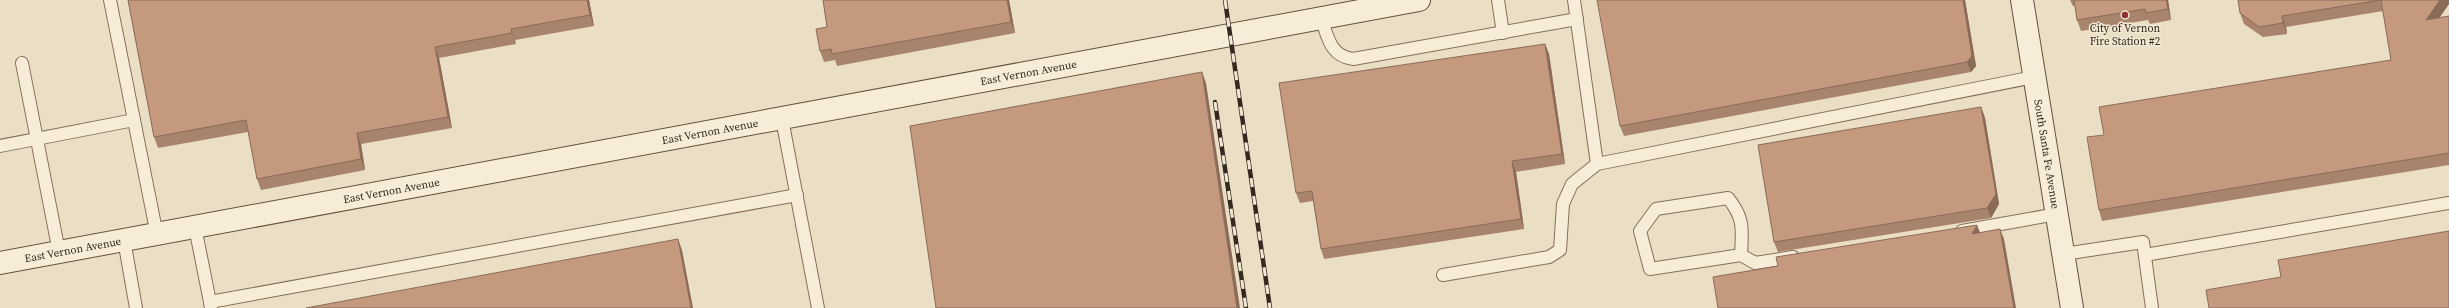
<svg xmlns="http://www.w3.org/2000/svg" width="2449" height="308" font-family="'Source Serif 4',serif">
	<style>
		.lines { fill: none; stroke-linecap: round; stroke-linejoin: round }
		.lane-casing { stroke: #83705c; stroke-width: 14 }
		.secondary-casing { stroke: #65513f; stroke-width: 24 }
		.lane { stroke: #f6ecd7; stroke-width: 12 }
		.secondary { stroke: #f6ecd7; stroke-width: 22 }
		.rail-casing { stroke: #35291f; stroke-width: 4.5 }
		.rail { stroke: #f2e8d3; stroke-width: 3; stroke-dasharray: 9; stroke-linecap: butt }
		.wall { fill: #a9846c }
		.shaded-wall { fill: #8a6b58 }
		.building { fill: #c5997d; stroke: #8a6b58 }
		.poi-dot { fill: #8d3135; stroke: #f2e8d3; stroke-width: 1.5 }
		.labels { text-anchor: middle; stroke-width: 3; stroke-linejoin: round; paint-order: stroke }
		.poi-label { font-size: 11px; fill: #35291f; stroke: #f2e8d3 }
		.street-label { font-size: 11px; fill: #35291f; stroke: #f2e8d3 }
	</style>
	<rect width="100%" height="100%" fill="#eadec4"/>
	<g class="lines">
		<g class="lane-casing">
			<g id="lane">
				<path d="M110 0 157 235"/>
				<path d="M1498 0 1503 33"/>
				<path d="M1574 0 1597 164 2034 77"/>
				<path d="M1321 18C1328 37 1330 56 1353 59L1577 19"/>
				<path d="M22 63 59 252"/>
				<path d="M782 119 818 308"/>
				<path d="M0 146 134 120"/>
				<path d="M195 227 210 302"/>
				<path d="M1962 231 2057 214"/>
				<path d="M124 240 136 308"/>
				<path d="M2064 254 2143 242 2152 308"/>
				<path d="M1741 255C1742 230 1745 219 1728 198L1656 209 1640 231 1650 269 1741 255 1755 263 1793 257"/>
				<path d="M2145 255 2449 203"/>
				<path d="M1443 275 1549 257 1560 250 1563 204 1572 184 1597 164"/>
				<path d="M211 308 210 302 797 195"/>
			</g>
		</g>
		<g class="secondary-casing">
			<g id="secondary">
				<path id="s1" d="M2022 0 2072 308"/>
				<path id="s2" d="M0 263 1419 0"/>
			</g>
		</g>
		<use href="#lane" class="lane"/>
		<use href="#secondary" class="secondary"/>
		<g class="rail-casing">
			<g id="rail">
				<path d="M1225 0 1270 308"/>
				<path d="M1215 102 1246 308"/>
			</g>
		</g>
		<use href="#rail" class="rail"/>
	</g>
	<g class="wall">
		<path d="M128 0H589L594 26 515 40 516 44 439 58 452 128 361 144 365 170 261 190 257 179 248 132 158 148 154 137Z"/>
		<path d="M823 0H1009L1015 33 837 66 835 60 824 62 820 51 827 27Z"/>
		<path d="M1965 0 1976 66 1971 72 1624 136 1620 126Z"/>
		<path d="M2070 0H2168L2171 20 2150 24 2148 20 2081 31 2077 20 2075 6H2073Z"/>
		<path d="M2238 0H2449V4L2439 18 2449 16V165L2102 221 2099 210 2104 135 2391 60 2383 11 2286 27 2287 34 2263 37 2244 24 2240 13Z"/>
		<path d="M1545 44 1549 54 1565 164 1516 172 1524 229 1324 259 1321 249 1313 201 1300 203 1296 193Z"/>
		<path d="M1981 107 1985 118 1999 204 1991 218 1778 252 1774 242Z"/>
	</g>
	<g class="shaded-wall">
		<path d="M587 0H589L594 26 590 15Z"/>
		<path d="M1007 0H1009L1015 33 1011 22Z"/>
		<path d="M1963 0H1965L1976 66 1971 72 1967 62Z"/>
		<path d="M2166 0H2168L2171 20 2168 9Z"/>
		<path d="M2440 0H2449V4L2430 31 2426 20Z"/>
		<path d="M2282 16 2286 27 2287 34 2283 23Z"/>
		<path d="M511 29 515 40 516 44 512 33Z"/>
		<path d="M1545 44 1549 54 1565 164 1562 154Z"/>
		<path d="M435 47 439 58 452 128 448 117Z"/>
		<path d="M1202 72 1206 83 1240 308H1237Z"/>
		<path d="M1981 107 1985 118 1999 204 1991 218 1987 208Z"/>
		<path d="M357 133 361 144 365 170 361 159Z"/>
		<path d="M1512 161 1516 172 1524 229 1521 219Z"/>
		<path d="M1977 225 1981 235 1972 234Z"/>
		<path d="M2000 229 2004 239 2016 308H2014Z"/>
		<path d="M678 239 682 250 693 308H691Z"/>
	</g>
	<g class="building">
		<path d="M128 0H587L590 15 511 29 512 33 435 47 448 117 357 133 361 159 257 179 246 120 154 137Z"/>
		<path d="M823 0H1007L1011 22 832 54 831 49 820 51 816 29 827 27Z"/>
		<path d="M1597 0H1963L1972 56 1967 62 1620 126Z"/>
		<path d="M2074 0H2166L2168 9 2146 13 2145 9 2077 20Z"/>
		<path d="M2238 0H2440L2426 20 2449 16V153L2099 210 2087 137 2104 135 2099 107 2391 60 2381 0 2282 16 2283 23 2259 27 2240 13Z"/>
		<path d="M1545 44 1562 154 1512 161 1521 219 1321 249 1312 191 1296 193 1279 83Z"/>
		<path d="M1202 72 1237 308H936L910 126Z"/>
		<path d="M1981 107 1996 194 1987 208 1774 242 1758 145Z"/>
		<path d="M1977 225 1972 234 2000 229 2014 308H1718L1713 277 1778 266 1776 257Z"/>
		<path d="M2449 231V308H2209L2206 290 2281 277 2278 260Z"/>
		<path d="M678 239 691 308H306Z"/>
	</g>
	<circle class="poi-dot" cx="2125" cy="15" r="4"/>
	<g class="labels">
		<g class="poi-label">
			<text x="2125" y="32">City of Vernon<tspan x="2125" dy="13">Fire Station #2</tspan></text>
		</g>
		<g class="street-label">
			<text dy="4" stroke="none"><textPath href="#s2" startOffset="1046">East Vernon Avenue</textPath></text>
			<text dy="4" stroke="none"><textPath href="#s2" startOffset="722">East Vernon Avenue</textPath></text>
			<text dy="4" stroke="none"><textPath href="#s1" startOffset="156">South Santa Fe Avenue</textPath></text>
			<text dy="4" stroke="none"><textPath href="#s2" startOffset="398">East Vernon Avenue</textPath></text>
			<text dy="4" stroke="none"><textPath href="#s2" startOffset="74">East Vernon Avenue</textPath></text>
		</g>
	</g>
</svg>
